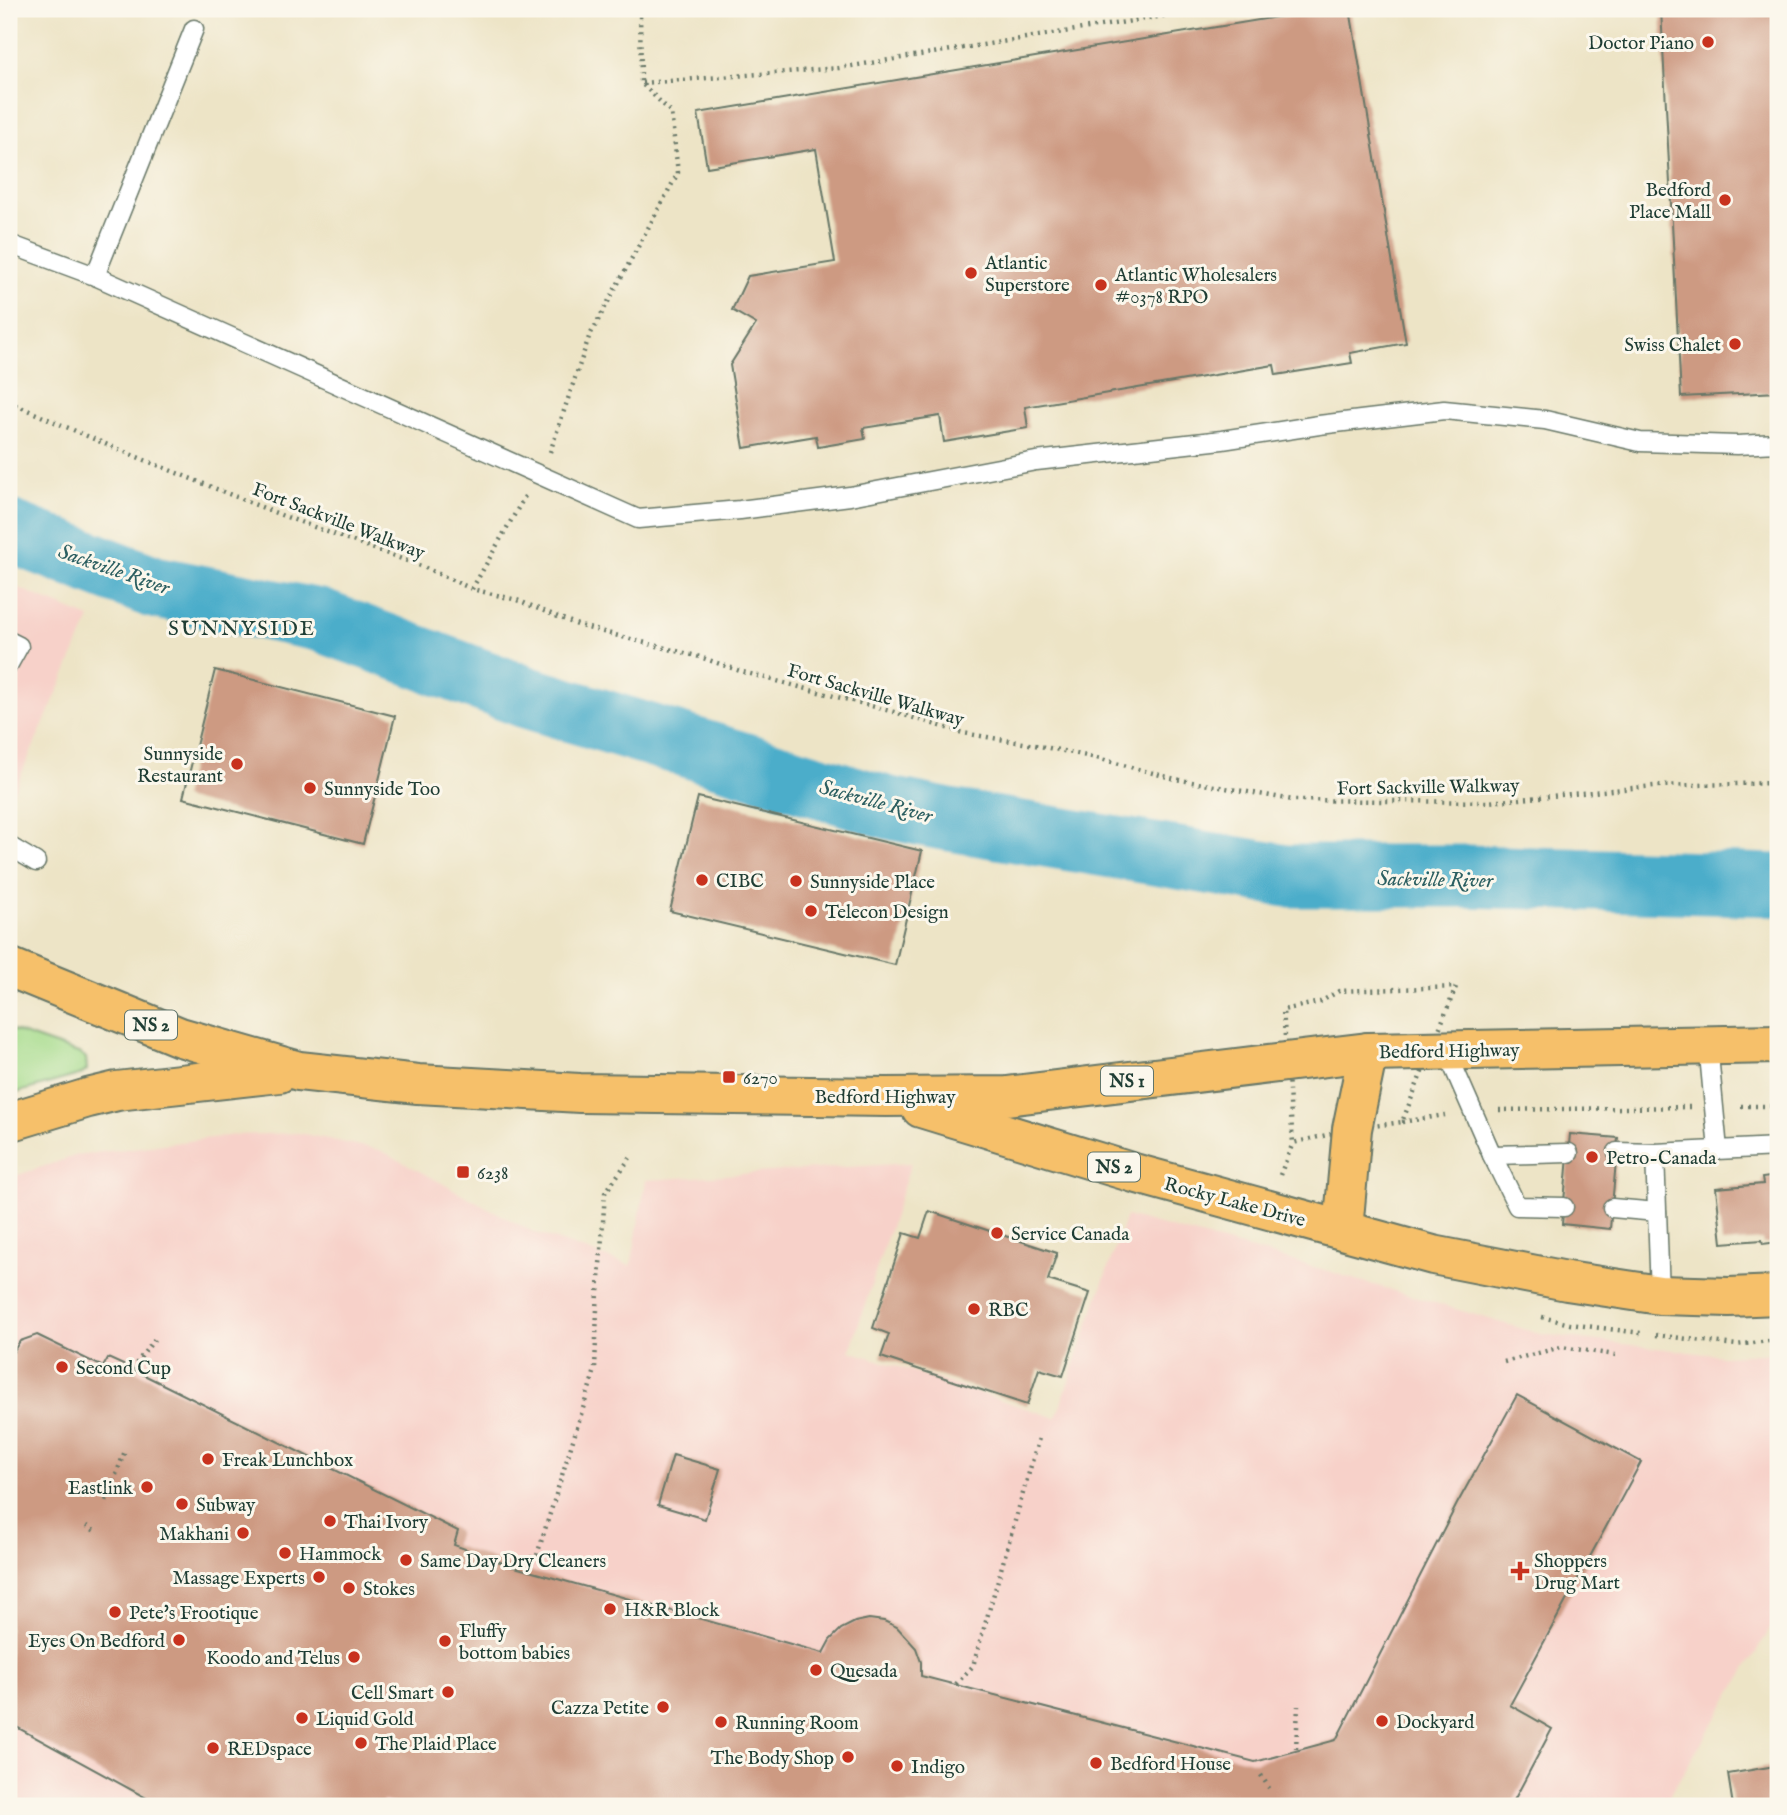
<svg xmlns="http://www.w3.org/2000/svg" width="1787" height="1815" font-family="'IM FELL English',serif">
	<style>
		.built { fill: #f7d1c9 }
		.green { fill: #a5db8b; stroke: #628c60; stroke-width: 2 }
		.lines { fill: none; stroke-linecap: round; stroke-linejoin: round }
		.river { stroke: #4badca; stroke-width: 63 }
		.building { fill: #cd9a82 }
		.lane-casing { stroke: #677767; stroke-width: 21 }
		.primary-casing { stroke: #677767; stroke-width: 42 }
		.path { stroke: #677767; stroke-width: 4.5; stroke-dasharray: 2 5; stroke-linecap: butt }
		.lane { stroke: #fff; stroke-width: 18 }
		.primary { stroke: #f6c06b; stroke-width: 38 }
		.poi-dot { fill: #c8321e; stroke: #fbf7ec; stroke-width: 2.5 }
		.labels { text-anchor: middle; stroke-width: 6; stroke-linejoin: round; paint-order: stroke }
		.shield { fill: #fbf7ec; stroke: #61756b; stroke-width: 2 }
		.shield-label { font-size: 18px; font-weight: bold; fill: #1f3d34 }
		.poi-label { font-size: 19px; fill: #1f3d34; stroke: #fbf7ec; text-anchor: start }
		.street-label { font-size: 19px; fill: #1f3d34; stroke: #fbf7ec }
		.water-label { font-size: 21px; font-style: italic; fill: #2c5f61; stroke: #fbf7ec }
		.neighbourhood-label { font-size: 21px; letter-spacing: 2px; fill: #1f3d34; stroke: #fbf7ec }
	</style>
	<rect width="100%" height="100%" fill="#fbf7ec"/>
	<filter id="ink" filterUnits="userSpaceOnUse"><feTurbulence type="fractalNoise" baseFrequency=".0143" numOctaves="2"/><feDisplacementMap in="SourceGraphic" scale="14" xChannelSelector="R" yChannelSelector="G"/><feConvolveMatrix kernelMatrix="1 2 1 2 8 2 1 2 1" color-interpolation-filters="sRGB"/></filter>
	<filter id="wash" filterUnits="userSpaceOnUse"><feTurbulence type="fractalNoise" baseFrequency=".00686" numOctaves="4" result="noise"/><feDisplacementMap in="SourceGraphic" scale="28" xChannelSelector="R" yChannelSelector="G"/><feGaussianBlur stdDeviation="1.57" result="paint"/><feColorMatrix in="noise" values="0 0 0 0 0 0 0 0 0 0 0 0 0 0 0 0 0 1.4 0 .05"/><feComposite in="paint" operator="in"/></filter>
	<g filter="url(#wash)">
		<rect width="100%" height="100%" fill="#ede4c6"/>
		<g class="built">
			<path d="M9 584 90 618 9 802Z"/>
			<path d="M299 1133 380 1150 533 1232 631 1266 646 1180 911 1163 850 1351 1056 1418 1126 1216 1286 1259 1540 1334 1723 1356 1778 1353V1616L1663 1806H9V1178L78 1155 235 1135Z"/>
		</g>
		<path class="green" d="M9 1029 81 1054 86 1058 87 1070 82 1074 9 1095Z"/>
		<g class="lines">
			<path class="river" d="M9 531 154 587 319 620 526 697 889 808 944 819 1287 876H1465L1778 885"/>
		</g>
		<g id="blocks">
			<g class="building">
				<path d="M1325 9H1350L1406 343 1350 353 1352 363 1276 375 1274 365 1025 407 1028 428 944 442 940 416 863 428 865 439 818 447 816 436 744 448 730 365 756 324 732 310 748 276 835 262 816 149 707 167 698 113Z"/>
				<path d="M1661 9H1778V392L1681 397Z"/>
				<path d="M215 670 395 716 363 844 183 798Z"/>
				<path d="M698 797 922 851 895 965 670 911Z"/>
				<path d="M1570 1134 1618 1138 1610 1229 1562 1224Z"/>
				<path d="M1778 1176V1242L1763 1244 1762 1240 1722 1243 1716 1188 1763 1184 1762 1178Z"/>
				<path d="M929 1211 1057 1253 1048 1280 1090 1293 1063 1376 1039 1369 1027 1405 881 1357 889 1334 873 1328 904 1233 920 1238Z"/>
				<path d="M37 1335 103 1367 108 1358 132 1369 458 1531 454 1545 511 1566 823 1653 830 1640 841 1629 855 1622 869 1619 884 1621 897 1627 916 1648 921 1662V1676L1255 1762 1336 1740 1457 1504 1517 1395 1641 1462 1510 1705 1552 1729 1511 1806H402L383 1801 381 1806H161L9 1723V1358L20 1341Z"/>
				<path d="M673 1455 720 1469 705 1519 658 1505Z"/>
				<path d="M1775 1766 1778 1806H1733L1728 1774Z"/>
			</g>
		</g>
	</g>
	<g filter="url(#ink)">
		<use href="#blocks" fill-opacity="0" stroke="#677767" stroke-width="2"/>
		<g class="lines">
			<g class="lane-casing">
				<g id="lane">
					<path d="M9 244 95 276 638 519 740 510 850 496 1036 461 1222 440 1319 425 1444 410 1545 420 1640 442 1737 445 1778 443"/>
					<path d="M95 276 194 29"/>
					<path d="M9 641 19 646 9 664"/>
					<path d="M9 846 36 862"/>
					<path d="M1708 1044 1718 1150"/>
					<path d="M1446 1050 1492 1155 1569 1153"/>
					<path d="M1617 1152 1655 1153 1778 1147"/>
					<path d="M1655 1153 1660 1295"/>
					<path d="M1492 1155 1517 1206 1564 1207"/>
					<path d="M1612 1208 1657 1212"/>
				</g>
			</g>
			<g class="primary-casing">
				<g id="primary">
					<path d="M9 967 180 1037 299 1071 418 1084 580 1093 886 1097 1007 1096 1368 1052 1778 1044"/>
					<path d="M921 1108 1134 1173 1433 1255 1567 1281 1660 1295 1729 1297 1778 1295"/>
					<path d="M9 1122 88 1098 117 1091 279 1073"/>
					<path d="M1343 1230 1352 1129 1368 1052"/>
				</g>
			</g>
			<g class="path">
				<path d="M642 83 839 68 1207 9"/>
				<path d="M9 402 110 446 281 515 421 566 472 589 517 600 580 626 700 657 743 672 894 712 963 733 1035 745 1101 759 1175 779 1293 800 1489 802 1654 786 1778 783"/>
				<path d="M550 452 589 337 678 173 671 112 641 83 640 9"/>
				<path d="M472 589 525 496"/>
				<path d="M1456 987 1402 1122 1352 1129 1293 1143 1283 1010 1320 1002 1339 991Z"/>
				<path d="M1741 1106H1778"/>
				<path d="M1499 1110 1690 1107"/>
				<path d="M1402 1122 1445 1115"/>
				<path d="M1280 1175 1293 1143"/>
				<path d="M1542 1317 1570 1324 1641 1333"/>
				<path d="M1656 1335 1736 1345 1778 1340"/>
				<path d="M1504 1362 1561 1347 1616 1355"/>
				<path d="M132 1369 156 1337"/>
				<path d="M106 1501 125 1451"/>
				<path d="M86 1526 97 1532"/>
				<path d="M511 1566 537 1555 595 1370 597 1308 605 1193 630 1158"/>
				<path d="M956 1684 973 1666 1039 1438"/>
				<path d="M1296 1749 1298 1706"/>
				<path d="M1261 1775 1269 1788"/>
			</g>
			<use href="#lane" class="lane"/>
			<use href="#primary" class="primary"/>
		</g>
	</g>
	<g class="poi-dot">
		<circle cx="1708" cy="42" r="7"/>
		<circle cx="1725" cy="200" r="7"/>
		<circle cx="971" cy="273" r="7"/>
		<circle cx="1101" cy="285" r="7"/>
		<circle cx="1735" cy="344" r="7"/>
		<circle cx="237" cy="764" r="7"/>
		<circle cx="310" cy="788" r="7"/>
		<circle cx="702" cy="880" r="7"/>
		<circle cx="796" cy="881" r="7"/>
		<circle cx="811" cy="911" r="7"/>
		<rect x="722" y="1070" width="14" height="14" rx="3.5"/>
		<circle cx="1592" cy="1157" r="7"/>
		<rect x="456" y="1165" width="14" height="14" rx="3.5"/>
		<circle cx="997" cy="1233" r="7"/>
		<circle cx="974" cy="1309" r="7"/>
		<circle cx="62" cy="1367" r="7"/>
		<circle cx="208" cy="1459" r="7"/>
		<circle cx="147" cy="1487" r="7"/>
		<circle cx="182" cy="1504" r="7"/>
		<circle cx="330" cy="1521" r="7"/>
		<circle cx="243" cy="1533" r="7"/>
		<circle cx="285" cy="1553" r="7"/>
		<circle cx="406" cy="1560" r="7"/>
		<path d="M1516.5 1560.5h7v7h7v7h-7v7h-7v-7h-7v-7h7z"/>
		<circle cx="319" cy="1577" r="7"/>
		<circle cx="349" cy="1588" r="7"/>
		<circle cx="610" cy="1609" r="7"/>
		<circle cx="115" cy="1612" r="7"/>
		<circle cx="179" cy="1640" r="7"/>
		<circle cx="445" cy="1641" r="7"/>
		<circle cx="354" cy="1657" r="7"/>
		<circle cx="816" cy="1670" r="7"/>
		<circle cx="448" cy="1692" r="7"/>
		<circle cx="663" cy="1707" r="7"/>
		<circle cx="302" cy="1718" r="7"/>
		<circle cx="1382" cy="1721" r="7"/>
		<circle cx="721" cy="1722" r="7"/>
		<circle cx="361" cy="1743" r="7"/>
		<circle cx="213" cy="1748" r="7"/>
		<circle cx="848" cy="1757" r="7"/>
		<circle cx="1096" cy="1763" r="7"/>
		<circle cx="897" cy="1766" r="7"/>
	</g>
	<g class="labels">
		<g class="shield">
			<rect x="125" y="1010.5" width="52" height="29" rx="5"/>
			<rect x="1101" y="1066.5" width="52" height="29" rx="5"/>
			<rect x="1088" y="1152.5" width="52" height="29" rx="5"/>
		</g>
		<g class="shield-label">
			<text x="151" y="1031">NS 2</text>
			<text x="1127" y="1087">NS 1</text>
			<text x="1114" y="1173">NS 2</text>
		</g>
		<g class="poi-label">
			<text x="1694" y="49" text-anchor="end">Doctor Piano</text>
			<text x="1711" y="196" text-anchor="end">Bedford<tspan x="1711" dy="22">Place Mall</tspan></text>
			<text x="985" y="269">Atlantic<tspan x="985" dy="22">Superstore</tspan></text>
			<text x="1115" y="281">Atlantic Wholesalers<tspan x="1115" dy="22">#0378 RPO</tspan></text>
			<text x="1721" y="351" text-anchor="end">Swiss Chalet</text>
			<text x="223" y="760" text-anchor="end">Sunnyside<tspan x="223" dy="22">Restaurant</tspan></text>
			<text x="324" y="795">Sunnyside Too</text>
			<text x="716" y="887">CIBC</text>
			<text x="810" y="888">Sunnyside Place</text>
			<text x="825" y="918">Telecon Design</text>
			<text x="743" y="1084">6270</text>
			<text x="1606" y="1164">Petro-Canada</text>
			<text x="477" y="1179">6238</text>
			<text x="1011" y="1240">Service Canada</text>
			<text x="988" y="1316">RBC</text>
			<text x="76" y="1374">Second Cup</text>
			<text x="222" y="1466">Freak Lunchbox</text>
			<text x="133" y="1494" text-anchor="end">Eastlink</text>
			<text x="196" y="1511">Subway</text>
			<text x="344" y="1528">Thai Ivory</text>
			<text x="229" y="1540" text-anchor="end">Makhani</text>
			<text x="299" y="1560">Hammock</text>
			<text x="420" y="1567">Same Day Dry Cleaners</text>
			<text x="1534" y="1567">Shoppers<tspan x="1534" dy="22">Drug Mart</tspan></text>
			<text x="305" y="1584" text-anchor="end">Massage Experts</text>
			<text x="363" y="1595">Stokes</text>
			<text x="624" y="1616">H&amp;R Block</text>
			<text x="129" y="1619">Pete's Frootique</text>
			<text x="459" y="1637">Fluffy<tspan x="459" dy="22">bottom babies</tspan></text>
			<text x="165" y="1647" text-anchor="end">Eyes On Bedford</text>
			<text x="340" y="1664" text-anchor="end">Koodo and Telus</text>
			<text x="830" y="1677">Quesada</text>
			<text x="434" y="1699" text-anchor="end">Cell Smart</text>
			<text x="649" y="1714" text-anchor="end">Cazza Petite</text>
			<text x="316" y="1725">Liquid Gold</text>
			<text x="1396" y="1728">Dockyard</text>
			<text x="735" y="1729">Running Room</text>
			<text x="375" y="1750">The Plaid Place</text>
			<text x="227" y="1755">REDspace</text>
			<text x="834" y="1764" text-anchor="end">The Body Shop</text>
			<text x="1110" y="1770">Bedford House</text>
			<text x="911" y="1773">Indigo</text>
		</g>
		<g class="street-label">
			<text transform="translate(339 520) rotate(21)" y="7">Fort Sackville Walkway</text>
			<text transform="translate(876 694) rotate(16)" y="7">Fort Sackville Walkway</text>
			<text transform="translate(1428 786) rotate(-1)" y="7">Fort Sackville Walkway</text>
			<text transform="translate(1449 1050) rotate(-1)" y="7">Bedford Highway</text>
			<text x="885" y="1103">Bedford Highway</text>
			<text transform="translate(1235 1201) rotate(15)" y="7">Rocky Lake Drive</text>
		</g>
		<g class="water-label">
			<text transform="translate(114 569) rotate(19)" y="7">Sackville River</text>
			<text transform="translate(876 801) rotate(15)" y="7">Sackville River</text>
			<text transform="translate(1435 879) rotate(1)" y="7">Sackville River</text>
		</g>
		<g class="neighbourhood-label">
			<text x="242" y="635">SUNNYSIDE</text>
		</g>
	</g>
	<rect width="1787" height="1815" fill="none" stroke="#fbf7ec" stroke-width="35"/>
</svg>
